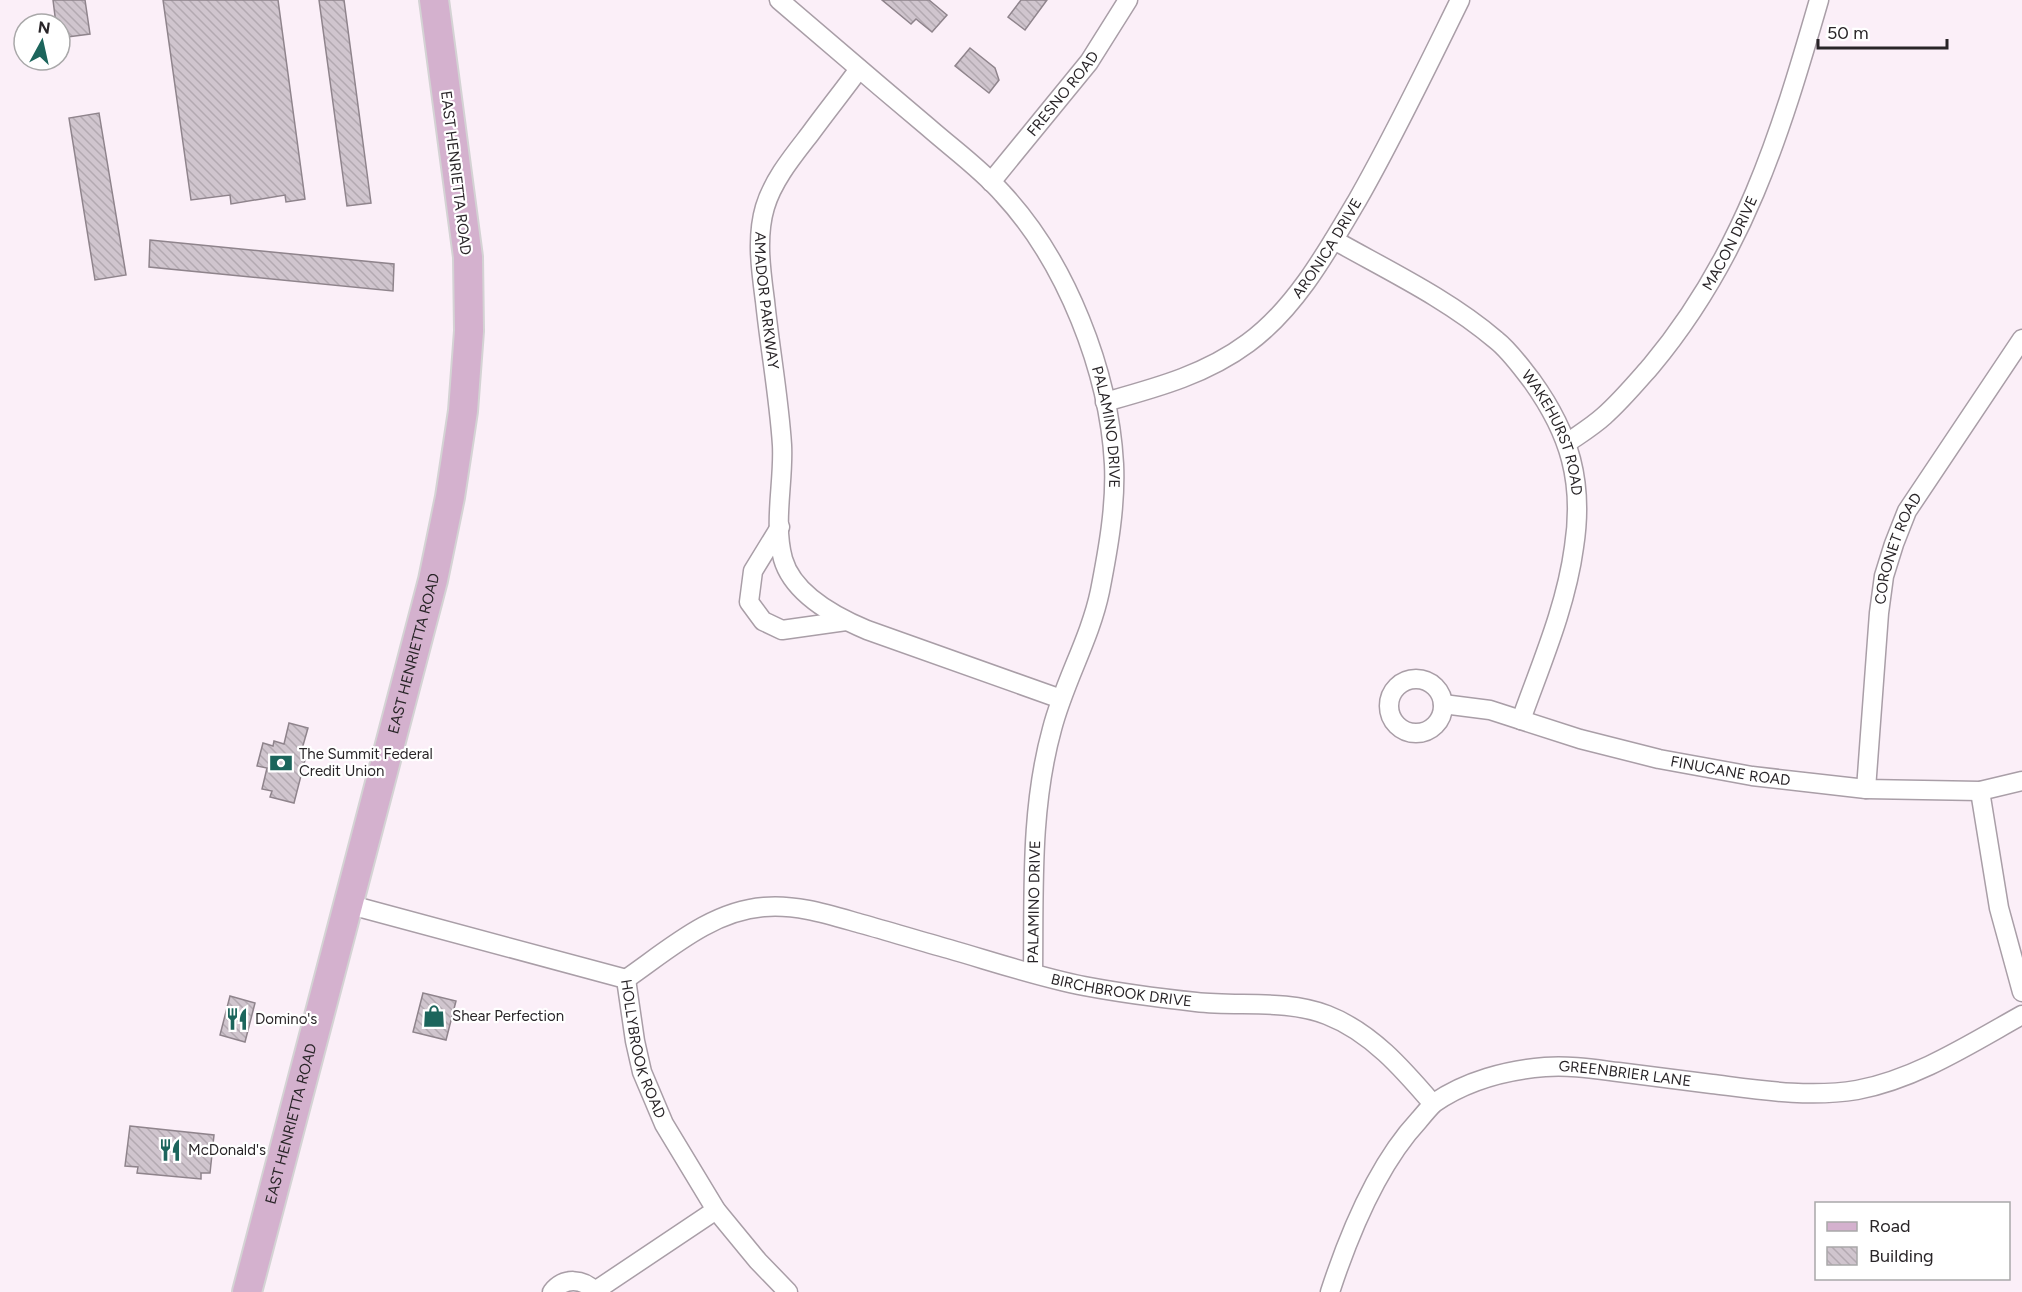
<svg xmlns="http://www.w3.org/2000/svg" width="2022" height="1292" font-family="Figtree,sans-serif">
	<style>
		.building { fill: url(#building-back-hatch); stroke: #8f848c; stroke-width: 1.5 }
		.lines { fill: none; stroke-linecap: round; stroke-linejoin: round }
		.minor-casing { stroke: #a99ea7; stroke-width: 21 }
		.primary-casing { stroke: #d4d3d4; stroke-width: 32 }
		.minor { stroke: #fff; stroke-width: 18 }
		.primary { stroke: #d4b1ce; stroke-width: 28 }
		.labels { text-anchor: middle; stroke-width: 4.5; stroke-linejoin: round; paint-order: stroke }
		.street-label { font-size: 15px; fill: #292528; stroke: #fff }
		.poi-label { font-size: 15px; fill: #292528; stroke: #fff; text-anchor: start }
	</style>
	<defs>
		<pattern id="building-back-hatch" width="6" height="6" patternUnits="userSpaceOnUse" patternTransform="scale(1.5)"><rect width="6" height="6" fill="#d0c5ce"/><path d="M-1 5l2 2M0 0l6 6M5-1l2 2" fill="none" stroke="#b3a9b1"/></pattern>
	</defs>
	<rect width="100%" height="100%" fill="#fbeff8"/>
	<g class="building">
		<path d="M53 0H85L90 34 60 38V24H56Z"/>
		<path d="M163 0H278L305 199 286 202 285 195 231 204 230 195 191 200Z"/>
		<path d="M319 0H344L371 203 347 206Z"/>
		<path d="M882 0H929L947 15 932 32 916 19 911 24Z"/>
		<path d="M1021 0H1047L1025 30 1008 17Z"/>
		<path d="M970 48 995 68 999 80 989 93 955 66Z"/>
		<path d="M99 113 126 275 95 280 69 118Z"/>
		<path d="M150 240 394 264 393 291 149 267Z"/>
		<path d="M289 723 308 728 302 749H304L301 759 305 760 294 803 270 797 272 791 262 789 267 768 257 766 263 743 273 746 274 741 284 744Z"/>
		<path d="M423 993 456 1001 446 1040 413 1032Z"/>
		<path d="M230 996 255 1003 245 1042 220 1035Z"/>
		<path d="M130 1126 214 1135 210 1173H201V1179L137 1173 138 1167 125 1166Z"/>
	</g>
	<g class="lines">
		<g class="minor-casing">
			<g id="minor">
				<path id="s1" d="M779 0C828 42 878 85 928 127 953 149 981 169 1003 194 1066 262 1109 371 1114 464 1116 506 1108 550 1100 591 1090 639 1064 682 1052 729 1030 809 1034 891 1033 973"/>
				<path id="s2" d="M859 69C843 91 826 112 810 134 793 156 773 180 765 207 756 237 761 271 765 301 770 349 779 398 782 445 784 482 773 522 783 559 793 594 836 617 867 630L1061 699"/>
				<path id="s3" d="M991 182 1089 62 1128 0"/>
				<path id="s4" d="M1334 240C1389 271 1448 299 1496 340 1510 351 1521 367 1532 381 1570 434 1584 482 1574 547 1566 607 1541 664 1521 720"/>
				<path id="s5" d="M1105 402C1155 388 1205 375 1248 343 1296 308 1328 250 1358 199 1395 134 1427 67 1460 0"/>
				<path id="s6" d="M1567 443C1580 434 1593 426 1604 416 1621 401 1636 383 1651 366 1743 256 1780 135 1819 0"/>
				<path d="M780 527 753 571 749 602 763 621 782 630 846 621"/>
				<circle cx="1416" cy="706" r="27"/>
				<path id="s7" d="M1443 704 1490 710 1580 739 1659 759 1752 776 1866 789 1980 791 2022 781"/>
				<path id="s8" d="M1866 789 1879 613 1884 576 1894 544 1907 511 2022 339"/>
				<path d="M1980 791 1999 908 2022 992"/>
				<path d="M347 904 626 979"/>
				<path id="s9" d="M626 979C668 950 711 911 764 907 797 904 830 915 862 924 891 932 920 941 949 949 994 962 1038 977 1084 986 1121 993 1159 998 1196 1002 1239 1007 1286 999 1327 1015 1371 1032 1403 1069 1433 1104"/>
				<path id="s10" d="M626 979 635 1041 642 1072 664 1124 716 1210 758 1261 788 1292"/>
				<path d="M595 1291 716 1210"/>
				<path d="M552 1292C564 1277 583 1278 596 1292"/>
				<path id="s11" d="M1330 1292C1349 1234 1377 1165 1419 1120 1424 1114 1429 1108 1434 1103 1466 1081 1507 1070 1545 1067 1569 1065 1594 1069 1618 1072 1649 1076 1681 1080 1712 1084 1760 1090 1809 1098 1857 1090 1916 1079 1970 1044 2022 1015"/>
			</g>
		</g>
		<g class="primary-casing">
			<g id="primary">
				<path id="s12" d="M247 1292 433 580 450 497 463 411 469 331 468 257 434 0"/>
			</g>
		</g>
		<use href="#minor" class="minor"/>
		<use href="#primary" class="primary"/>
	</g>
	<defs>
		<g id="bank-bare" transform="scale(1.8)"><path d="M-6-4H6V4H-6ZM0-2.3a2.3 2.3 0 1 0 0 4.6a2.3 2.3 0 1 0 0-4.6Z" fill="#1c655c" stroke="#fff" stroke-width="2.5" paint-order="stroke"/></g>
		<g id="shop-bare" transform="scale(1.8)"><path d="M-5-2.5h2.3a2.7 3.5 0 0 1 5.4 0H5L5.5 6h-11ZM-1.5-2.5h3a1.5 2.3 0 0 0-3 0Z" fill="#1c655c" stroke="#fff" stroke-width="2.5" paint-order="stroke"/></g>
		<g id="restaurant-bare" transform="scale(1.8)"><path d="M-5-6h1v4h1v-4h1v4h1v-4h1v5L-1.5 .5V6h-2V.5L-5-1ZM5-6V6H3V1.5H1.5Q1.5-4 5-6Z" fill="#1c655c" stroke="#fff" stroke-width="2.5" paint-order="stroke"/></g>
	</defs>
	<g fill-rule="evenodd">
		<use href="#bank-bare" x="281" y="763"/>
		<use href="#shop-bare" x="434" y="1016"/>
		<use href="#restaurant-bare" x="237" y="1019"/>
		<use href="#restaurant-bare" x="170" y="1150"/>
	</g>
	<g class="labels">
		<g class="street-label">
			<text dy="5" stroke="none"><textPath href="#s3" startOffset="114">FRESNO ROAD</textPath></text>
			<text transform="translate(456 173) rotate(83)" y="5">EAST HENRIETTA ROAD</text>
			<text dy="5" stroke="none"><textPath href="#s6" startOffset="261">MACON DRIVE</textPath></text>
			<text dy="5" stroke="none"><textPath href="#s5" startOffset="280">ARONICA DRIVE</textPath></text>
			<text dy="5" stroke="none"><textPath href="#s2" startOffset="262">AMADOR PARKWAY</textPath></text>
			<text dy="5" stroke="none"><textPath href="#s1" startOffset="556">PALAMINO DRIVE</textPath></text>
			<text dy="5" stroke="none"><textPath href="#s4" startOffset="302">WAKEHURST ROAD</textPath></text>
			<text dy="5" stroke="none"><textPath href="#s8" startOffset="244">CORONET ROAD</textPath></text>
			<text dy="5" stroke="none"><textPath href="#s12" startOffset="660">EAST HENRIETTA ROAD</textPath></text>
			<text dy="5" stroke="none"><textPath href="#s7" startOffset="296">FINUCANE ROAD</textPath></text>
			<text transform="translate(1034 902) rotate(-89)" y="5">PALAMINO DRIVE</text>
			<text dy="5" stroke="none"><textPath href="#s9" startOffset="526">BIRCHBROOK DRIVE</textPath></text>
			<text dy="5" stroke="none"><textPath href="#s10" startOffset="72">HOLLYBROOK ROAD</textPath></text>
			<text dy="5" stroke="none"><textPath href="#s11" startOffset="416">GREENBRIER LANE</textPath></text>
			<text dy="5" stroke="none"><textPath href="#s12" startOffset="174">EAST HENRIETTA ROAD</textPath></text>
		</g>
		<g class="poi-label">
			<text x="299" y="759">The Summit Federal<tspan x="299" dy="17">Credit Union</tspan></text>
			<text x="452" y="1021">Shear Perfection</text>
			<text x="255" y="1024">Domino's</text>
			<text x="188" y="1155">McDonald's</text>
		</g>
	</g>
	<rect x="1815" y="1202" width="195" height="78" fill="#ffffff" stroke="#a9a8a9" stroke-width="1.5"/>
	<rect x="1827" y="1222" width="30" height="9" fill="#d4b1ce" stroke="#a9a8a9" stroke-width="1.5"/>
	<text x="1869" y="1232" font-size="18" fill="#292528">Road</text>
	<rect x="1827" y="1247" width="30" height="18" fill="url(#building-back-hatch)" stroke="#a9a8a9" stroke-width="1.5"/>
	<text x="1869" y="1262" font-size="18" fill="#292528">Building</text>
	<g transform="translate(42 42) rotate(8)"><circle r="28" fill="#ffffff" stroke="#a9a8a9" stroke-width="1.5"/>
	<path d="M0-4.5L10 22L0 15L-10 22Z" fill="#1c655c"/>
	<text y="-9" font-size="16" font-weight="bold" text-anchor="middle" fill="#292528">N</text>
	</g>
	<path d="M1818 39v9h129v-9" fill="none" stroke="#292528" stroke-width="3"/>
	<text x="1827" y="39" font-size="18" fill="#292528" stroke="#ffffff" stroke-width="4.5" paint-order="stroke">50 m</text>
</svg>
